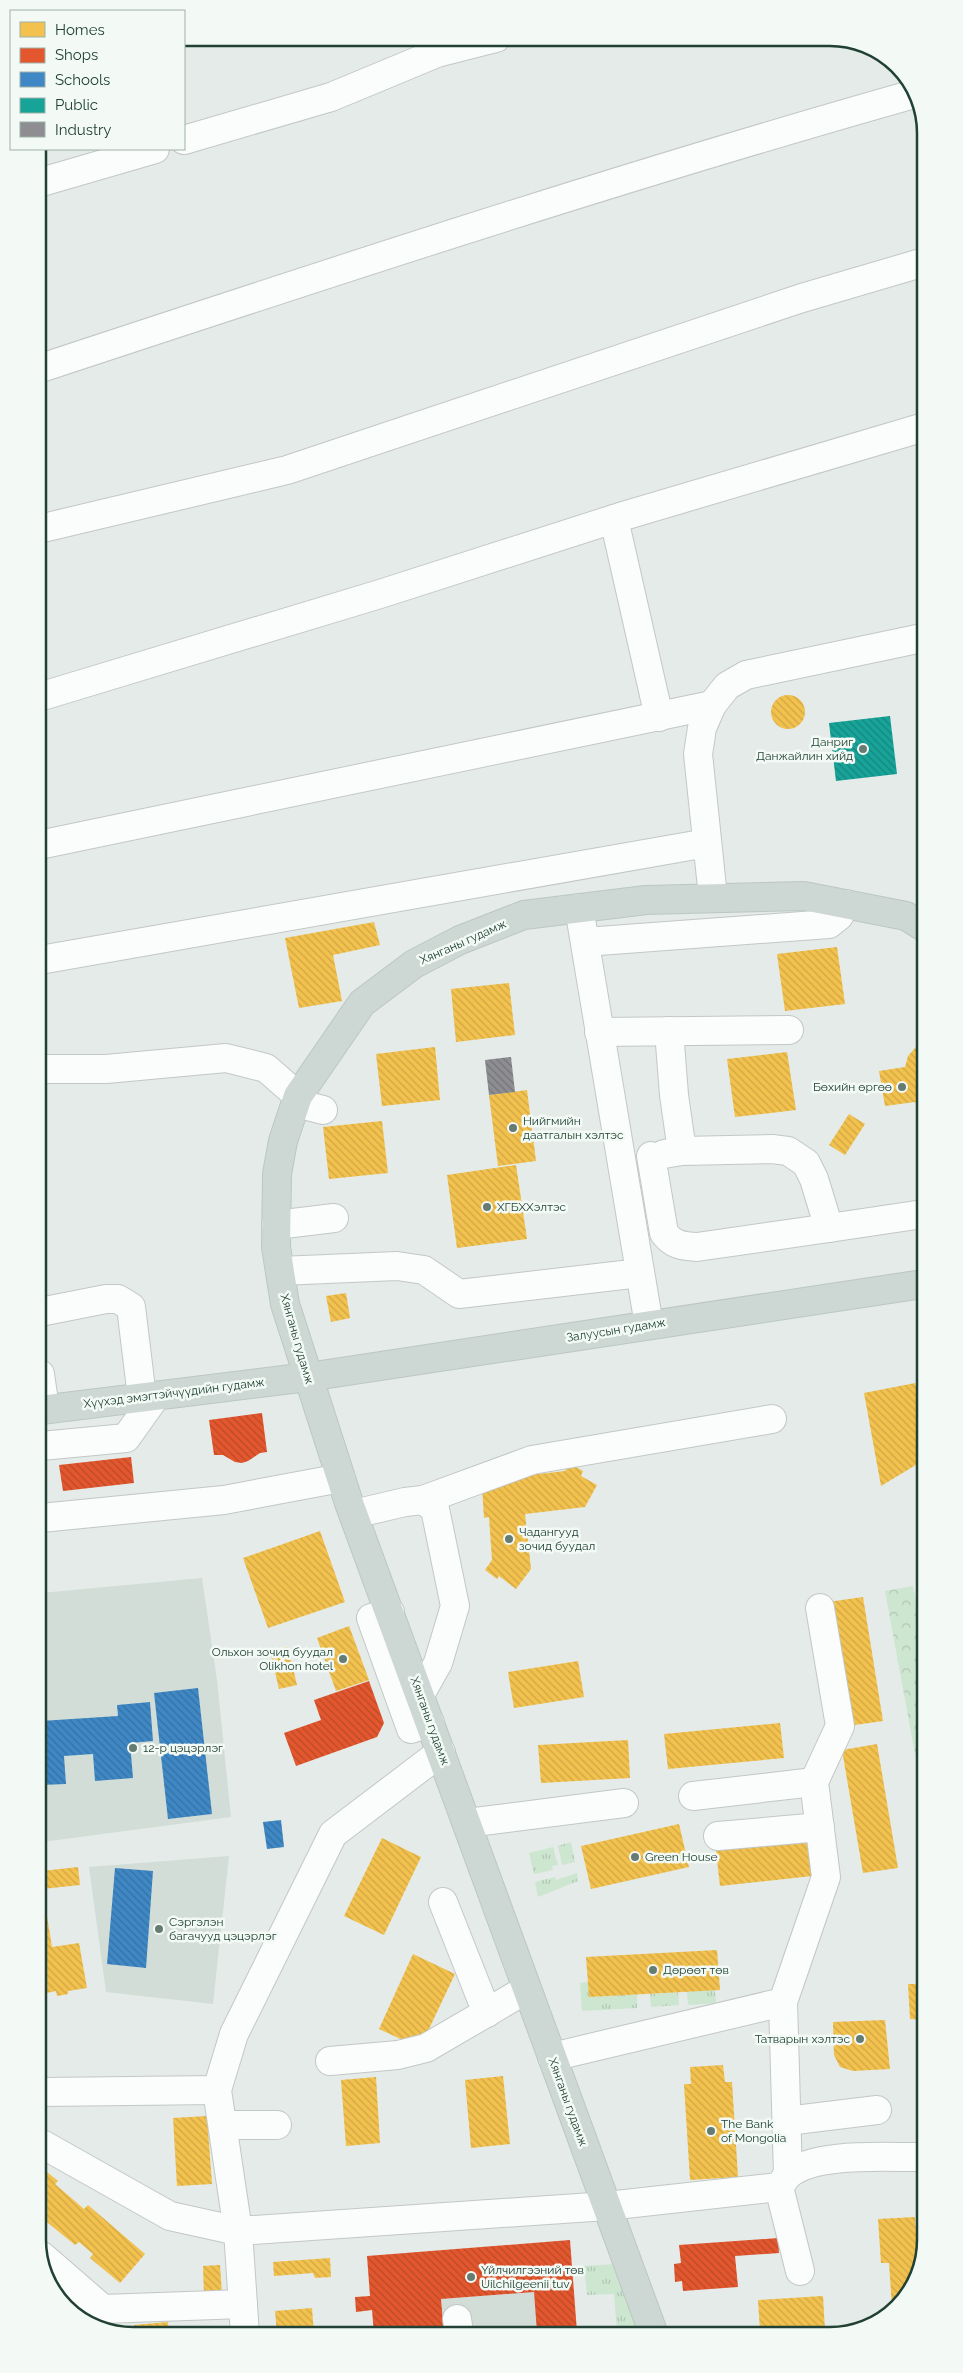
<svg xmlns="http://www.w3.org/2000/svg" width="963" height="2373" font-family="Raleway,sans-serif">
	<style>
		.built { fill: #d2ddd7 }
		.grass { fill: url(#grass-tufts) }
		.forest { fill: url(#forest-crowns) }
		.homes { fill: url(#homes-back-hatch) }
		.shops { fill: url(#shops-back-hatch) }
		.schools { fill: url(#schools-back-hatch) }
		.public { fill: url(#public-back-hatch) }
		.industry { fill: url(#industry-back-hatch) }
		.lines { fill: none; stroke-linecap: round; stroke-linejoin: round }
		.minor-casing { stroke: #c2c8c5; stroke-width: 30 }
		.major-casing { stroke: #bcc7c3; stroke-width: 30 }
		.minor { stroke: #fbfcfc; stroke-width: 28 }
		.major { stroke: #cdd7d3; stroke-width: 28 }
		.poi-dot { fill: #657c72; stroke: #f3faf6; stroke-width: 2 }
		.labels { text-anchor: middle; stroke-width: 5; stroke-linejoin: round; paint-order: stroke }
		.poi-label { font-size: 12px; fill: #204133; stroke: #f3faf6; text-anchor: start }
		.street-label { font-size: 12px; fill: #204133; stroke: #f3faf6 }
		.rim { fill: none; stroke: #204133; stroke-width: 2.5 }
	</style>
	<defs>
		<pattern id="grass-tufts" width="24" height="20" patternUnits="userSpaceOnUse" patternTransform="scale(1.25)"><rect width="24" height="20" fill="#cde6d0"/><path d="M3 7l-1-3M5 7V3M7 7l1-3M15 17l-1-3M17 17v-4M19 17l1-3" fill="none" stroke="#b0c6b3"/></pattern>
		<pattern id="forest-crowns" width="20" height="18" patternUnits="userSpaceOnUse" patternTransform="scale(1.25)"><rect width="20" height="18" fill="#cde6d0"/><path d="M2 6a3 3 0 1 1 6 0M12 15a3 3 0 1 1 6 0" fill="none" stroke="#b0c6b3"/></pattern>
		<pattern id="homes-back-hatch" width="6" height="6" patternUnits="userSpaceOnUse" patternTransform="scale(1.25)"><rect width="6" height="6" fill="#f2c14e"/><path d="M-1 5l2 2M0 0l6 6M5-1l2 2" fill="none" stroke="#cfa745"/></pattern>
		<pattern id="shops-back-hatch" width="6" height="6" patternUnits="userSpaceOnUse" patternTransform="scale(1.25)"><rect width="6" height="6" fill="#e4572e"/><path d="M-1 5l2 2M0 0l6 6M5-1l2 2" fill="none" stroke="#b84a28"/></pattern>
		<pattern id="schools-back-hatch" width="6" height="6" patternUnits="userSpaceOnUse" patternTransform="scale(1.25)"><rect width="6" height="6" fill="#3f88c5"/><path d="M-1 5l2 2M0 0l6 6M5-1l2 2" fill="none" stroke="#3471a1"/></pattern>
		<pattern id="public-back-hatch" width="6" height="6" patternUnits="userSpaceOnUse" patternTransform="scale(1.25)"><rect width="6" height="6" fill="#17a398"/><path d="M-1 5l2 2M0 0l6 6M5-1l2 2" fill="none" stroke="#14867d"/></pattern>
		<pattern id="industry-back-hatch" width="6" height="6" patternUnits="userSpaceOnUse" patternTransform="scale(1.25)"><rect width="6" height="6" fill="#8d8d92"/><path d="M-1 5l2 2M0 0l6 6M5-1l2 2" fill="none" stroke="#737578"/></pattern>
	</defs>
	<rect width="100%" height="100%" fill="#e5ebe8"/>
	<g class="built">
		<path d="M202 1578 217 1680 231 1817 42 1842 41 1593Z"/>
		<path d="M229 1856 213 2004 106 1992 89 1867Z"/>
		<path d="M534 2292 537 2333H444L441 2299Z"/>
	</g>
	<g class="grass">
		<path d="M571 1842 575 1862 562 1865 558 1846Z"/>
		<path d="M553 1847 558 1865 552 1866 553 1870 534 1874 529 1853Z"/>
		<path d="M577 1873 578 1881 538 1897 535 1882 555 1877 556 1880Z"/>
		<path d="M588 1982 589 1997 637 1994V2008L582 2011 580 1983Z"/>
		<path d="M715 1990 716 2003 688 2005 687 1991Z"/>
		<path d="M678 1992 679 2005 651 2007 650 1994Z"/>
		<path d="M616 2264 641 2332H617L614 2294 587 2295 584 2266Z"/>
	</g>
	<path class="forest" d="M913 1586 924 1643V1803L885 1591Z"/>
	<g class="homes">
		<circle cx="788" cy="712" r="17"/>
		<path d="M374 922 380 945 333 955 342 1001 299 1008 285 938Z"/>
		<path d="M837 947 845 1004 785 1011 777 954Z"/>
		<path d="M509 983 515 1035 456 1042 451 989Z"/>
		<path d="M923 1039V1111L915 1102 885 1106 879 1071 905 1067 908 1056Z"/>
		<path d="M435 1047 440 1100 382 1106 376 1054Z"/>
		<path d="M787 1052 796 1110 735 1117 727 1059Z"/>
		<path d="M527 1090 536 1161 498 1166 489 1095Z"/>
		<path d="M849 1114 865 1124 845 1155 829 1145Z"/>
		<path d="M382 1121 388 1173 329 1179 323 1127Z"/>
		<path d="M516 1165 527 1239 457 1248 447 1175Z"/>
		<path d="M346 1293 350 1318 331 1322 326 1296Z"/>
		<path d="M915 1383 919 1399 924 1398V1460L881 1486 864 1393Z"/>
		<path d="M569 1463 583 1471 581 1476 597 1485 585 1507 525 1514 531 1569 516 1589 499 1576 497 1579 485 1570 492 1560 489 1517 484 1518 482 1488 522 1476 565 1471Z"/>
		<path d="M320 1531 345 1602 268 1628 243 1558Z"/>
		<path d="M863 1597 883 1721 848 1726 828 1602Z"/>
		<path d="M349 1626 369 1680 336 1691 317 1638Z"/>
		<path d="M288 1647 297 1685 279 1689 270 1651Z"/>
		<path d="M578 1661 584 1697 514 1708 508 1672Z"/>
		<path d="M780 1723 784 1758 668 1769 664 1734Z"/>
		<path d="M628 1740 630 1778 541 1783 538 1745Z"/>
		<path d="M877 1744 898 1868 863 1873 842 1750Z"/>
		<path d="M679 1824 689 1867 591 1889 581 1846Z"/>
		<path d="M382 1838 421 1857 384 1935 344 1916Z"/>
		<path d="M808 1841 812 1876 720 1886 716 1851Z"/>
		<path d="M78 1867 80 1885 42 1889V1871Z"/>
		<path d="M47 1916 52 1947 79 1943 87 1988 68 1991V1994L57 1996 56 1991 42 1994V1917Z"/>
		<path d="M717 1950 720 1990 589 1997 586 1957Z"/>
		<path d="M413 1954 455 1974 420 2048 379 2029Z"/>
		<path d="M908 1984H925V2020L910 2019Z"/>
		<path d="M885 2020 890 2069 853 2071 840 2067 834 2055 833 2022Z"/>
		<path d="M723 2065 725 2082H732L738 2177 690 2180 684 2084H691L690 2067Z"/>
		<path d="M503 2076 510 2144 471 2148 465 2080Z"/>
		<path d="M376 2077 380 2143 346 2146 341 2080Z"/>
		<path d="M207 2116 212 2184 177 2186 173 2118Z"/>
		<path d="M42 2168 58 2181 55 2184 84 2209 88 2205 145 2254 120 2283 90 2258 93 2254 79 2242 75 2245 42 2218Z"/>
		<path d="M915 2217 918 2263 906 2298 892 2307 889 2263H881L878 2219Z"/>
		<path d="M330 2258 331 2277 315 2278 313 2273 274 2276 273 2262Z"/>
		<path d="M220 2265 222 2294 204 2295 203 2266Z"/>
		<path d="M823 2296 825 2331H760L758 2300Z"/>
		<path d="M312 2308 314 2334H277L275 2311Z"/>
		<path d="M168 2322 169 2335H135L134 2325Z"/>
	</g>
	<g class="shops">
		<path d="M262 1413 267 1452 260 1453 248 1461 242 1463 235 1462 223 1455H214L209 1420Z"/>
		<path d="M131 1457 134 1483 63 1491 59 1465Z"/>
		<path d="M369 1681 384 1723 377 1737 296 1766 284 1733 321 1720 314 1700Z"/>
		<path d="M778 2238 779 2253 735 2256 738 2287 683 2291 682 2281 675 2282 674 2264 681 2263 679 2245Z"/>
		<path d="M570 2240 577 2332 537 2333 534 2292 441 2299 444 2333 374 2334 372 2310 356 2312 355 2297 370 2296 367 2256Z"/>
	</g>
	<g class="schools">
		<path d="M198 1688 212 1814 168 1819 154 1693Z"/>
		<path d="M150 1702 153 1741 130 1743 133 1778 95 1781 93 1754 64 1756 66 1784 41 1785V1721L118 1716 117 1705Z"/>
		<path d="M281 1820 284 1847 267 1849 263 1822Z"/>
		<path d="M115 1868 153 1871 146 1968 107 1964Z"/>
	</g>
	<path class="public" d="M890 716 897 774 836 781 829 723Z"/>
	<path class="industry" d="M511 1057 515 1092 489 1095 485 1060Z"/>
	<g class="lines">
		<g class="minor-casing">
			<g id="minor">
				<path d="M184 140 331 97 437 53 496 38"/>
				<path d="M38 183 155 149"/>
				<path d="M38 369C329 273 620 177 914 94"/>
				<path d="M614 519 659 717"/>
				<path d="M39 529 287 470 802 298 921 263"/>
				<path d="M39 697 380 594 620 517 921 428"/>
				<path d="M39 845 712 705"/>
				<path d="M713 897 698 754 702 728 712 705 727 686 746 675 922 638"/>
				<path d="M579 908 649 1325"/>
				<path d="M585 942 829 924 839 916 846 904"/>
				<path d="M40 960 707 843"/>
				<path d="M599 1032 789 1030"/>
				<path d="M40 1069H106L226 1058 266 1068 298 1096"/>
				<path d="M296 1103 323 1110"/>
				<path d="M682 1151 772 1149 788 1151 806 1163 814 1179 829 1228 923 1214"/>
				<path d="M664 1154 682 1151 674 1095 669 1031"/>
				<path d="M651 1156 664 1233C673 1245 682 1246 697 1247L829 1228"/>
				<path d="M276 1225 334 1218"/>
				<path d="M280 1271 397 1266 424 1270 459 1294 640 1273"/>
				<path d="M40 1312 106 1299H118L131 1307 142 1397"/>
				<path d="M40 1374 45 1409"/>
				<path d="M41 1446 126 1438 156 1396"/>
				<path d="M423 1500 532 1460 772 1419"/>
				<path d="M354 1514 405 1502 423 1500 435 1509 455 1606 438 1663 420 1695"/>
				<path d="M41 1518 224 1500 341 1478"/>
				<path d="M390 1612 371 1618 411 1729 430 1723"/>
				<path d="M693 1796 814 1782"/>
				<path d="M467 1823 624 1803"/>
				<path d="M718 1836 820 1827"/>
				<path d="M443 1902 487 2013"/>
				<path d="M552 2057 783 2002"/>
				<path d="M330 2061 398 2055 426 2048 527 1989"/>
				<path d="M42 2092 217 2090"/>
				<path d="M787 2121 877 2110"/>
				<path d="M223 2125H277"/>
				<path d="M42 2144 170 2216 238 2231 607 2206 779 2187C782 2183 785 2178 788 2175 815 2151 890 2158 925 2157"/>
				<path d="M788 2175 783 2002 826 1877 814 1782 840 1726 820 1608"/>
				<path d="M779 2187 800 2271"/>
				<path d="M42 2256 103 2309"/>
				<path d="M73 2314 103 2309 243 2304"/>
				<path d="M457 2319 459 2333"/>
				<path d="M245 2335 238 2231 217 2090 234 2034 333 1834 441 1752"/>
			</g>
		</g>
		<g class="major-casing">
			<g id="major">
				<path d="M41 1410 308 1377 923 1284"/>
				<path d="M653 2332 349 1503 285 1304 276 1247 277 1174 283 1141 298 1096 362 1003 414 964 460 940 524 915 646 900 804 896 906 916 922 926"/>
			</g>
		</g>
		<use href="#minor" class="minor"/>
		<use href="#major" class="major"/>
	</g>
	<g class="poi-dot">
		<circle cx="863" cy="749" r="5"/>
		<circle cx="902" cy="1087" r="5"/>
		<circle cx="513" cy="1128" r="5"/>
		<circle cx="487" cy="1207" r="5"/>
		<circle cx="509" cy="1539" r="5"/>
		<circle cx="343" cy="1659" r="5"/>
		<circle cx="133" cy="1748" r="5"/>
		<circle cx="635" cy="1857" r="5"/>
		<circle cx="159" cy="1929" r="5"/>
		<circle cx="653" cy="1970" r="5"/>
		<circle cx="860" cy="2039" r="5"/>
		<circle cx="711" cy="2131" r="5"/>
		<circle cx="471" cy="2277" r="5"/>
	</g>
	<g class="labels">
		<g class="poi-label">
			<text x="853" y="746" text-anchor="end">Данриг<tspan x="853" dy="14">Данжайлин хийд</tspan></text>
			<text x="892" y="1091" text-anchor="end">Бөхийн өргөө</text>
			<text x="523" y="1125">Нийгмийн<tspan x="523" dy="14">даатгалын хэлтэс</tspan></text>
			<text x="497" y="1211">ХГБХХэлтэс</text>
			<text x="519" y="1536">Чадангууд<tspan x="519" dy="14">зочид буудал</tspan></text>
			<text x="333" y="1656" text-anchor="end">Ольхон зочид буудал<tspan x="333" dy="14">Olikhon hotel</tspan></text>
			<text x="143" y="1752">12-р цэцэрлэг</text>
			<text x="645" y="1861">Green House</text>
			<text x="169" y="1926">Сэргэлэн<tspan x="169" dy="14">багачууд цэцэрлэг</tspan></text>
			<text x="663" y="1974">Дөрөөт төв</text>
			<text x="850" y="2043" text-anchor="end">Татварын хэлтэс</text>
			<text x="721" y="2128">The Bank<tspan x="721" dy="14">of Mongolia</tspan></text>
			<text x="481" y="2274">Үйлчилгээний төв<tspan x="481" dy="14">Uilchilgeenii tuv</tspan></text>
		</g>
		<g class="street-label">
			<text transform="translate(463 942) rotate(-24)" y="4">Хянганы гудамж</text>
			<text transform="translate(616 1330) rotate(-9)" y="4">Залуусын гудамж</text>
			<text transform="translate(297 1339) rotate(74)" y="4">Хянганы гудамж</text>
			<text transform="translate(174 1393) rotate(-7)" y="4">Хүүхэд эмэгтэйчүүдийн гудамж</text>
			<text transform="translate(430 1721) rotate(70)" y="4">Хянганы гудамж</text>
			<text transform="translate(568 2102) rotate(70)" y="4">Хянганы гудамж</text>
		</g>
	</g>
	<path d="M0 0H963V2373H0ZM133 46H830A87 87 0 0 1 917 133V2240A87 87 0 0 1 830 2327H133A87 87 0 0 1 46 2240V133A87 87 0 0 1 133 46Z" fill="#f3faf6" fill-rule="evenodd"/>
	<path class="rim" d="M133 46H830A87 87 0 0 1 917 133V2240A87 87 0 0 1 830 2327H133A87 87 0 0 1 46 2240V133A87 87 0 0 1 133 46Z"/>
	<rect x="10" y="10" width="175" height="140" fill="#f3faf6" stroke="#9fb0a8"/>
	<rect x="20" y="22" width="25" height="15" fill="#f2c14e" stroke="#9fb0a8"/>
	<text x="55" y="35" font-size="15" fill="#204133">Homes</text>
	<rect x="20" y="48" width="25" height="15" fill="#e4572e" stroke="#9fb0a8"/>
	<text x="55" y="60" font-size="15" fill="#204133">Shops</text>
	<rect x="20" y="72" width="25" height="15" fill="#3f88c5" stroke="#9fb0a8"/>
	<text x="55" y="85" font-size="15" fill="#204133">Schools</text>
	<rect x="20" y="98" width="25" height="15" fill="#17a398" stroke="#9fb0a8"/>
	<text x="55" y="110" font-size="15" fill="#204133">Public</text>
	<rect x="20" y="122" width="25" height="15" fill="#8d8d92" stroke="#9fb0a8"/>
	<text x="55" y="135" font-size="15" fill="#204133">Industry</text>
</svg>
